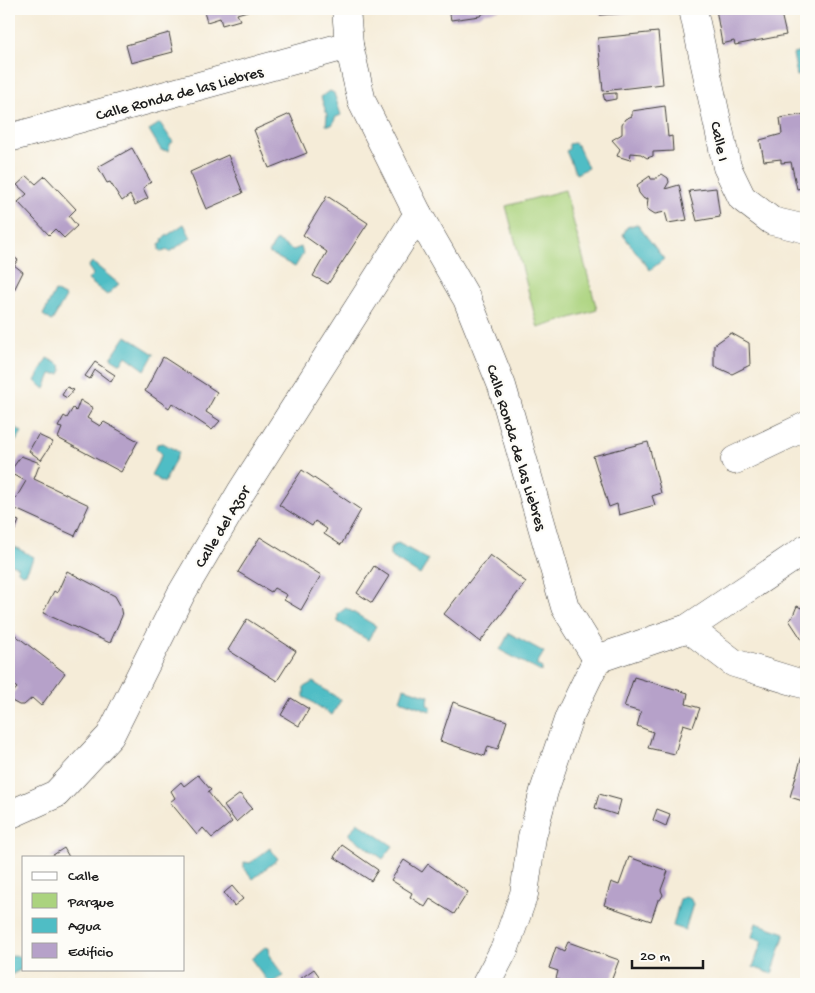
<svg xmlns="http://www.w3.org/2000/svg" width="815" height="993" font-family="'Gochi Hand',sans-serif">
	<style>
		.green { fill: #abd37e; stroke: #64784d }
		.water { fill: #4fbdc5; stroke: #366c70 }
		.building { fill: #b6a1c9 }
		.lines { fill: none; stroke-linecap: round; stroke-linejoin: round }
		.minor-casing { stroke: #3d3b38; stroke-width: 29 }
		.minor { stroke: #fff; stroke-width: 28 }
		.labels { text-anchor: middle; stroke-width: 4.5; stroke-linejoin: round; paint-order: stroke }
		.street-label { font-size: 16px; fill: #1c1c1c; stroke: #fdfcf7 }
	</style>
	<rect width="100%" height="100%" fill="#fdfcf7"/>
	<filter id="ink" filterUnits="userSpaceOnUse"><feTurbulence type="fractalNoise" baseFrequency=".02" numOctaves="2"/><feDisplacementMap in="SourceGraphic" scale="10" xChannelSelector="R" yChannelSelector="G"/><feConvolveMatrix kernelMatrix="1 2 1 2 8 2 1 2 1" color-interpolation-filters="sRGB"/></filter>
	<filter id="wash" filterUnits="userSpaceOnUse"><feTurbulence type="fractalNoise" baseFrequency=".0096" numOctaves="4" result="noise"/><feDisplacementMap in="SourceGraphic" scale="20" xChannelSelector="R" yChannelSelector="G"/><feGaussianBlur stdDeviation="1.12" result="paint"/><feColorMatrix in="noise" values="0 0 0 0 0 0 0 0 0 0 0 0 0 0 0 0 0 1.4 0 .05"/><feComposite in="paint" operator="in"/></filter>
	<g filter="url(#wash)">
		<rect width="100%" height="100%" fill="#f5ecd8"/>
		<path class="green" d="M565 190 597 310 538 328 506 206Z"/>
		<g class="water">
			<path d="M806 51V74L797 76 793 54Z"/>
			<path d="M330 91 334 93 341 115 336 117 332 125H326L327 115 321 97Z"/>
			<path d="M160 123 173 142 170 144 169 151 161 150 149 130Z"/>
			<path d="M574 143 578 146 588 168 576 174 566 151 569 149V144Z"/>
			<path d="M184 224 191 238 169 252 167 250 162 252 159 250V245L163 242 162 239Z"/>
			<path d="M637 224 664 259 650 270 623 235 627 227Z"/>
			<path d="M276 240 293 250 301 247 303 254 295 267 269 253Z"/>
			<path d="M92 262 119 284 107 295 88 280 93 274 88 267Z"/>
			<path d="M55 291 66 297 52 321 43 315Z"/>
			<path d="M126 336 154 354 145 370 126 356 121 364 111 358Z"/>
			<path d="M47 358 60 365 62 370 60 374H51L45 389 35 381Z"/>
			<path d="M9 423 22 432 9 451Z"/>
			<path d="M163 443 179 452 164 483 151 475 162 454 156 448 157 444Z"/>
			<path d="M398 543 429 560 420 575 390 556V548Z"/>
			<path d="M9 544 34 557 26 573 22 574 18 571V567L9 563Z"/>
			<path d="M346 608 376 626 368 640 338 622V614Z"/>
			<path d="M509 633 544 652 536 665 542 668 541 672 500 650Z"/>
			<path d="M313 682 341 700 332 715 304 697V687Z"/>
			<path d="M404 688 429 696 427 705 432 707 430 711 400 700Z"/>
			<path d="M357 822 393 846 383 859 349 835Z"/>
			<path d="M270 848 278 859 253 879 244 868V862L250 863Z"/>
			<path d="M685 897 690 898 693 904 685 930 673 926 680 899Z"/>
			<path d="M756 923 785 933 772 974 753 967 762 941 752 937Z"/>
			<path d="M265 947 269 948 270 957 284 976 270 984 251 959Z"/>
			<path d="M14 955 21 957 24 965 22 969 9 976V957Z"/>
		</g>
		<g id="blocks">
			<g class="building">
				<path d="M203 9H254L237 14 240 20 222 25 220 18 207 22Z"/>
				<path d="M449 9H499V10L484 13 480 16 451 20Z"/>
				<path d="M599 9H654V11L600 15Z"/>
				<path d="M716 9H780L786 35 735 45 734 41 722 44Z"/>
				<path d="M658 32 663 84 603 91 598 38Z"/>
				<path d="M169 33 173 52 131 63 126 45Z"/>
				<path d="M616 93V99L605 101 603 94Z"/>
				<path d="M665 106 668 137 672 136 673 151 653 152V156L647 158 641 154 631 153 630 160 617 156 620 149 612 140 622 134V124L625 119 632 116V111Z"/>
				<path d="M290 114 307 153 269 168 254 130Z"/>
				<path d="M806 114V187L797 189 791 162 781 163V159L764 161 760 140 782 134 780 118Z"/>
				<path d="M132 148 151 182 143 188 148 198 135 205 130 195 122 201 110 182 107 183 98 167Z"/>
				<path d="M228 155 243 193 206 209 190 172Z"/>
				<path d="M662 174 668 178 669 182 665 189 679 185 687 220 668 223 665 212 655 214 647 209 648 198 644 199 639 193 637 185 650 176 651 179H655Z"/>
				<path d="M27 176 36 184 45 176 76 209 69 216 77 226 64 238 55 229 49 235 18 202 27 194 17 185Z"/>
				<path d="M716 188 720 217 697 221 689 191Z"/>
				<path d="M327 196 368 223 328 284 313 276 327 252 303 235Z"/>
				<path d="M9 254 18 260 14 265 23 272 14 290 9 287Z"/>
				<path d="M731 333 749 343 750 365 732 374 714 366V345Z"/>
				<path d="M163 357 217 392 206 412 220 421 212 430 172 403 169 408 145 391Z"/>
				<path d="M95 362 115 375 111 382 95 370 90 379 85 376Z"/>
				<path d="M67 387 74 390 67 398 62 395Z"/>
				<path d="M80 400 93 408 87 418 100 426 104 422 138 441 121 472 58 438 62 428 58 427 64 416 67 418 73 408 76 411Z"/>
				<path d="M38 435 53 442 41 460 29 451Z"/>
				<path d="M648 442 661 493 652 496 655 505 619 515 617 504 609 507 593 456Z"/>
				<path d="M21 456 40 463 34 479 89 505 75 536 9 506 12 496 16 498 26 481 9 473Z"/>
				<path d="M302 470 361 510 341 545 324 534 327 529 315 521 312 526 279 505Z"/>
				<path d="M9 517 19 521 15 530 9 527Z"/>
				<path d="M260 537 321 575 301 610 284 600 287 595 274 588 271 592 238 572Z"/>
				<path d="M490 555 526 582 480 642 444 614Z"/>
				<path d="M374 566 389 576 372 603 357 593Z"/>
				<path d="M67 571 115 596 120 605 122 616 110 643 43 613 54 591 57 593Z"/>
				<path d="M797 606 806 610V646L789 620 792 618Z"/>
				<path d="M247 619 296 651 277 681 228 650Z"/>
				<path d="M10 631 65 673 41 706 32 698 24 705H19L10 700V696L17 688 9 681 12 669 9 666Z"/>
				<path d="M634 677 688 693 686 704 700 708 693 727 683 724 675 754 648 748 653 732 637 726 641 712 624 707Z"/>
				<path d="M291 698 309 709 299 726 281 715Z"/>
				<path d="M453 702 507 721 498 749 488 746 485 756 440 741Z"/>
				<path d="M806 742V802L790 797Z"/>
				<path d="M198 775 211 790 208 792 232 822 212 838 203 828 197 835 170 802 175 798 171 791 181 782 184 786Z"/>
				<path d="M240 794 252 808 236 822 224 806Z"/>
				<path d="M599 794 621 800 617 815 595 808Z"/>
				<path d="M657 809 670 814 666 826 653 820Z"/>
				<path d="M342 845 378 870 371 881 334 857Z"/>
				<path d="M64 848 69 857H50Z"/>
				<path d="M629 857 668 871 661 890 663 895 660 900H658L651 921 604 905 611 882 619 885Z"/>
				<path d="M404 860 422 872 428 864 468 892 454 914 430 899 425 907 410 897 412 893 391 880Z"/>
				<path d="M232 886 243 899 234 906 224 893Z"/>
				<path d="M568 942 619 960 610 984H567L556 979 558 971 549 968 556 947 564 951Z"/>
				<path d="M314 969 319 976 316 978 321 984H304L300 979Z"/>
			</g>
		</g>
	</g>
	<g filter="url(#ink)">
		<use href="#blocks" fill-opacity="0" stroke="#3d3b38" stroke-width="1"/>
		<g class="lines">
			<g class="minor-casing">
				<g id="minor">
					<path d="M346 9 349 45 362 102 418 214 467 299 502 386 565 607 597 659"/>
					<path d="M693 9 727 167 742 198 772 221 806 229"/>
					<path d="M9 138 349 45"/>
					<path d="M735 460 806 426"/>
					<path d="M688 628 734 663 806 685"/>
					<path d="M9 815 56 794 110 736 181 594 241 492 418 214"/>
					<path d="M486 984 505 948 524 894 532 837 544 791 569 717 597 659 688 628 806 549"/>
				</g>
			</g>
			<use href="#minor" class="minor"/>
		</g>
	</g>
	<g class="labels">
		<g class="street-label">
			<text transform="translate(179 92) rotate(-15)" y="6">Calle Ronda de las Liebres</text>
			<text transform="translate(721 141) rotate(78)" y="6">Calle I</text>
			<text transform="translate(518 447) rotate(73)" y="6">Calle Ronda de las Liebres</text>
			<text transform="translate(221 526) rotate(-59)" y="6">Calle del Azor</text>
		</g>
	</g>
	<rect width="815" height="993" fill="none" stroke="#fdfcf7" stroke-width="30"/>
	<rect x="22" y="856" width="162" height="115" fill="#fdfcf7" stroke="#a3a29f"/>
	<rect x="32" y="872" width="25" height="8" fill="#ffffff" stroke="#a3a29f"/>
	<text x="68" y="880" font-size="15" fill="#1c1c1c">Calle</text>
	<rect x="32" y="893" width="25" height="15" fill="#abd37e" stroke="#a3a29f"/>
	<text x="68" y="906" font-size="15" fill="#1c1c1c">Parque</text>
	<rect x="32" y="918" width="25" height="15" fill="#4fbdc5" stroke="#a3a29f"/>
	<text x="68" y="930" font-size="15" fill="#1c1c1c">Agua</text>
	<rect x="32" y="943" width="25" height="15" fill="#b6a1c9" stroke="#a3a29f"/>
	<text x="68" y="956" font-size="15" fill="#1c1c1c">Edificio</text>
	<path d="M632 960v8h71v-8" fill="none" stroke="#1c1c1c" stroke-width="2.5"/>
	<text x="640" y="960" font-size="15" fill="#1c1c1c" stroke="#fdfcf7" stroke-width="4" paint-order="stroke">20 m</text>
</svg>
